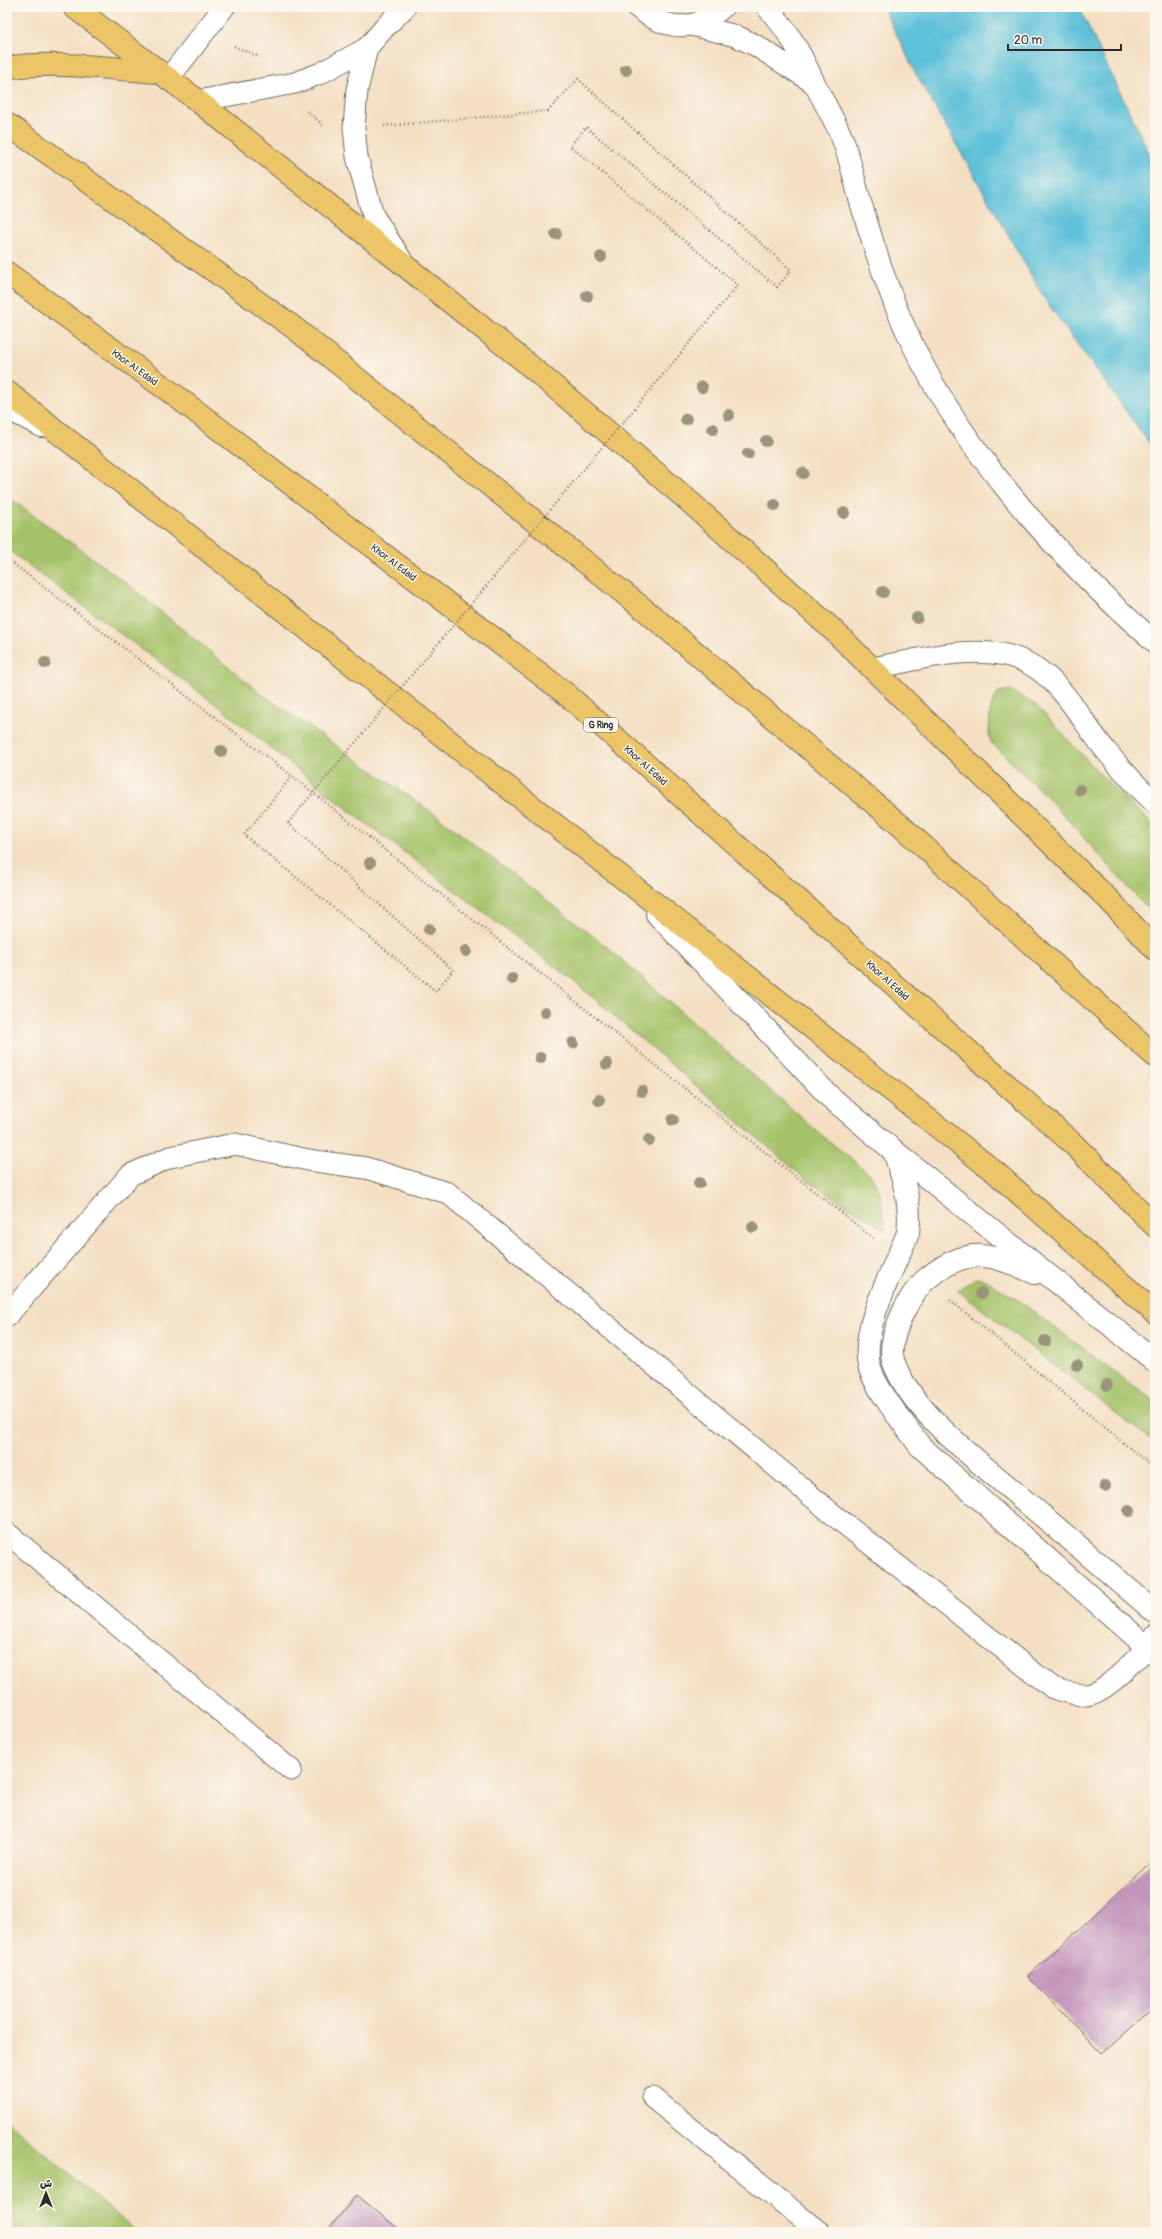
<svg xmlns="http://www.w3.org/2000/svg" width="1162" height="2239" font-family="Pangolin,'Playpen Sans Arabic',sans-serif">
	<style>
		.green { fill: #a5c269; stroke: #68764a }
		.water { fill: #5bc0d9; stroke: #437682 }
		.building { fill: #c294bc }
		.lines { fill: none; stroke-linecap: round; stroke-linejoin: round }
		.service-casing { stroke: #716a60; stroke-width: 23 }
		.minor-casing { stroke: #716a60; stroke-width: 24 }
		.tertiary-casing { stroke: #716a60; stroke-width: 24 }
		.motorway-casing { stroke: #716a60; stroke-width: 24 }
		.path { stroke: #716a60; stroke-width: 2.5; stroke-dasharray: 1 3; stroke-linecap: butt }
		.service { stroke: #fff; stroke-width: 21 }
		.minor { stroke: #fff; stroke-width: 22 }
		.tertiary { stroke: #fff; stroke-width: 22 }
		.motorway { stroke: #edc569; stroke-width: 22 }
		.path-bridge { stroke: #716a60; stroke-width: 2.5; stroke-dasharray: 1 3; stroke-linecap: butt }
		.tree { fill: #9a957a }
		.labels { text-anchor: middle; stroke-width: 3; stroke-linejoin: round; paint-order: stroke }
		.shield { fill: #fbf7ec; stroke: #696865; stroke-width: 1 }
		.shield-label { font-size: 9px; font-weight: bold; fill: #2b2b2b }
		.street-label { font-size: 10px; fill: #2b2b2b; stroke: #fbf7ec }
	</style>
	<rect width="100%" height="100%" fill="#fbf7ec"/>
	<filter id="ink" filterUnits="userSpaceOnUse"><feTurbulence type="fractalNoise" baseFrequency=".025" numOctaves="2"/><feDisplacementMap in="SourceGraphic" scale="8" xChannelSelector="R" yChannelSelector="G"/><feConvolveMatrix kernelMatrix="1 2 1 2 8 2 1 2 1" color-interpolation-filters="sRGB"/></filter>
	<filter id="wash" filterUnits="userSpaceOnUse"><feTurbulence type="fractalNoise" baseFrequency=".012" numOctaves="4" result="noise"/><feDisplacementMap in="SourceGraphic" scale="16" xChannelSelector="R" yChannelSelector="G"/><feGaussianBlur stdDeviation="0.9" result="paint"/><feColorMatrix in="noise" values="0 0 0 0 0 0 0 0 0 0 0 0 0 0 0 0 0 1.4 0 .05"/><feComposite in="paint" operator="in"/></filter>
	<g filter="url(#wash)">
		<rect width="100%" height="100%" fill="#f4dfc3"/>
		<g class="green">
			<path d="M7 496 126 583 259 692 436 815 607 947 818 1132 871 1175 880 1193 885 1230 808 1181 571 979 346 808 222 709 7 549Z"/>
			<path d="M1010 690 1036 705 1101 775 1155 827V917L1048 798 991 742 989 733 990 712 993 701 999 692Z"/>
			<path d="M977 1278 986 1280 1015 1298 1155 1402V1443L957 1290Z"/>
			<path d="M7 2121 136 2232H7Z"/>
		</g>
		<path class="water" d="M883 7H1079L1155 165V451L1046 301 916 74Z"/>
		<g id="blocks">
			<g class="building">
				<path d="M1155 1859V2006L1102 2054 1028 1976Z"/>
				<path d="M357 2195 402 2232H326Z"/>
			</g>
		</g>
	</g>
	<g filter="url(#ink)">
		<use href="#blocks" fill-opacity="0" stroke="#716a60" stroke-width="1"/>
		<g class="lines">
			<g class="service-casing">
				<g id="service">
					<path d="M637 7C667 31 693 33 723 7"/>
					<path d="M767 7C789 32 799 50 813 80 822 100 834 118 842 138 850 158 854 179 860 200 872 240 884 280 901 319 951 438 1057 558 1155 642"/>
					<path d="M692 25 736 36 755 45 814 83"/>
					<path d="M367 48 357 90 354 128 357 157 373 215 402 261"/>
					<path d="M168 79 224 7"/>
					<path d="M198 101 295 83 321 73 367 48 386 26 405 7"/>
					<path d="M873 668C912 661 952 649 992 653 1053 658 1073 711 1107 752 1122 770 1138 787 1155 803"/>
					<path d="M7 1316 130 1175 170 1157 235 1144 308 1160 366 1168 448 1193 841 1521 1053 1688C1063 1691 1075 1695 1086 1695 1106 1694 1144 1652 1155 1636"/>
					<path d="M7 1533 291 1770"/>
					<path d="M653 2098 819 2232"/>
				</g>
			</g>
			<g class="minor-casing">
				<g id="minor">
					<path d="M657 914 829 1096 894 1151 1155 1361"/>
					<path d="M894 1151C903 1180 912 1202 908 1233 894 1269 858 1331 870 1369 878 1392 905 1425 920 1446L1155 1654"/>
					<path d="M1035 1273C991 1254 969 1245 929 1277 911 1290 887 1337 893 1360 910 1413 985 1466 1026 1502 1069 1538 1112 1575 1155 1612"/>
				</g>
			</g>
			<g class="tertiary-casing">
				<path id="tertiary" d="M7 408 42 426"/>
			</g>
			<g class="motorway-casing">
				<g id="motorway">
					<path d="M74 7 198 101 404 265 524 361 683 496 834 631 1109 900 1155 949"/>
					<path d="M7 68C48 60 114 69 157 72"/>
					<path d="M7 124 293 327 651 615 900 825 1155 1056"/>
					<path d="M7 273 177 397 565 693 1071 1142 1155 1226"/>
					<path d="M7 392 995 1172 1155 1313"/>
				</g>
			</g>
			<g class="path">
				<path d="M234 46 260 57"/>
				<path d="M307 111 323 125"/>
				<path d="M384 126 548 111 578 79 791 270 777 287 586 127 570 146 738 285"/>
				<path d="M7 559 292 776 873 1238"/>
				<path d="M288 823 453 970 436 991 244 835 292 776"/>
				<path d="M950 1300 1155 1469"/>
			</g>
			<use href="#service" class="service"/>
			<use href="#minor" class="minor"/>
			<use href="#tertiary" class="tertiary"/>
			<use href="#motorway" class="motorway"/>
			<path class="path-bridge" d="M288 823 738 285"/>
		</g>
		<g class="tree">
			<circle cx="626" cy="70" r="6"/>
			<circle cx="556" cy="234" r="6"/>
			<circle cx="601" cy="257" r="6"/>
			<circle cx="587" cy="296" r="6"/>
			<circle cx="702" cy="387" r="6"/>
			<circle cx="729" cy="415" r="6"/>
			<circle cx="686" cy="419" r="6"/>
			<circle cx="713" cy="429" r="6"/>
			<circle cx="766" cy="441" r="6"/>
			<circle cx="748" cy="454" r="6"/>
			<circle cx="803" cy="473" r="6"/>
			<circle cx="775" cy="505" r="6"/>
			<circle cx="844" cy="513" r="6"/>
			<circle cx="883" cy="592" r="6"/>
			<circle cx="917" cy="618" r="6"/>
			<circle cx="45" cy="663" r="6"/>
			<circle cx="221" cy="751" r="6"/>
			<circle cx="1080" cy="790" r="6"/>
			<circle cx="370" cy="863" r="6"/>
			<circle cx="429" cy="929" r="6"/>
			<circle cx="466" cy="951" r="6"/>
			<circle cx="512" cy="979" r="6"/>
			<circle cx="545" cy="1012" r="6"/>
			<circle cx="573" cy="1043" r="6"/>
			<circle cx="540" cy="1058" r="6"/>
			<circle cx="607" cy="1064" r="6"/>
			<circle cx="642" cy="1091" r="6"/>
			<circle cx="599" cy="1100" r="6"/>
			<circle cx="673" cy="1120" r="6"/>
			<circle cx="649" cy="1140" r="6"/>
			<circle cx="699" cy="1183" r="6"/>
			<circle cx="753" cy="1227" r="6"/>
			<circle cx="981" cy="1293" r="6"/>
			<circle cx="1045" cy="1341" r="6"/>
			<circle cx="1077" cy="1365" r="6"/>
			<circle cx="1107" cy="1385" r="6"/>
			<circle cx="1105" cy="1486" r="6"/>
			<circle cx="1129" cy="1511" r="6"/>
		</g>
	</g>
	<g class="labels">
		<rect class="shield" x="584" y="718" width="34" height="14" rx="3"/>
		<g class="shield-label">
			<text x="601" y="728">G Ring</text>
		</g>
		<g class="street-label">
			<text transform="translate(135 367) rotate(36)" y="4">Khor Al Edaid</text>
			<text transform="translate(394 562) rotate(37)" y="4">Khor Al Edaid</text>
			<text transform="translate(646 765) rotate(42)" y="4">Khor Al Edaid</text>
			<text transform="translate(888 980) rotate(42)" y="4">Khor Al Edaid</text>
		</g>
	</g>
	<rect width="1162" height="2239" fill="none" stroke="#fbf7ec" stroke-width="24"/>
	<g transform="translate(46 2193)" stroke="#fbf7ec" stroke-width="3" paint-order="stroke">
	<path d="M0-3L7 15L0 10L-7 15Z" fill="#2b2b2b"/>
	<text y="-6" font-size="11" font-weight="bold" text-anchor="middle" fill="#2b2b2b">ش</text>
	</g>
	<path d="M1008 44v6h113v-6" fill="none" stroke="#2b2b2b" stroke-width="2"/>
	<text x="1014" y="44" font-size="12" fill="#2b2b2b" stroke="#fbf7ec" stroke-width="3" paint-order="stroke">20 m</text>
</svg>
